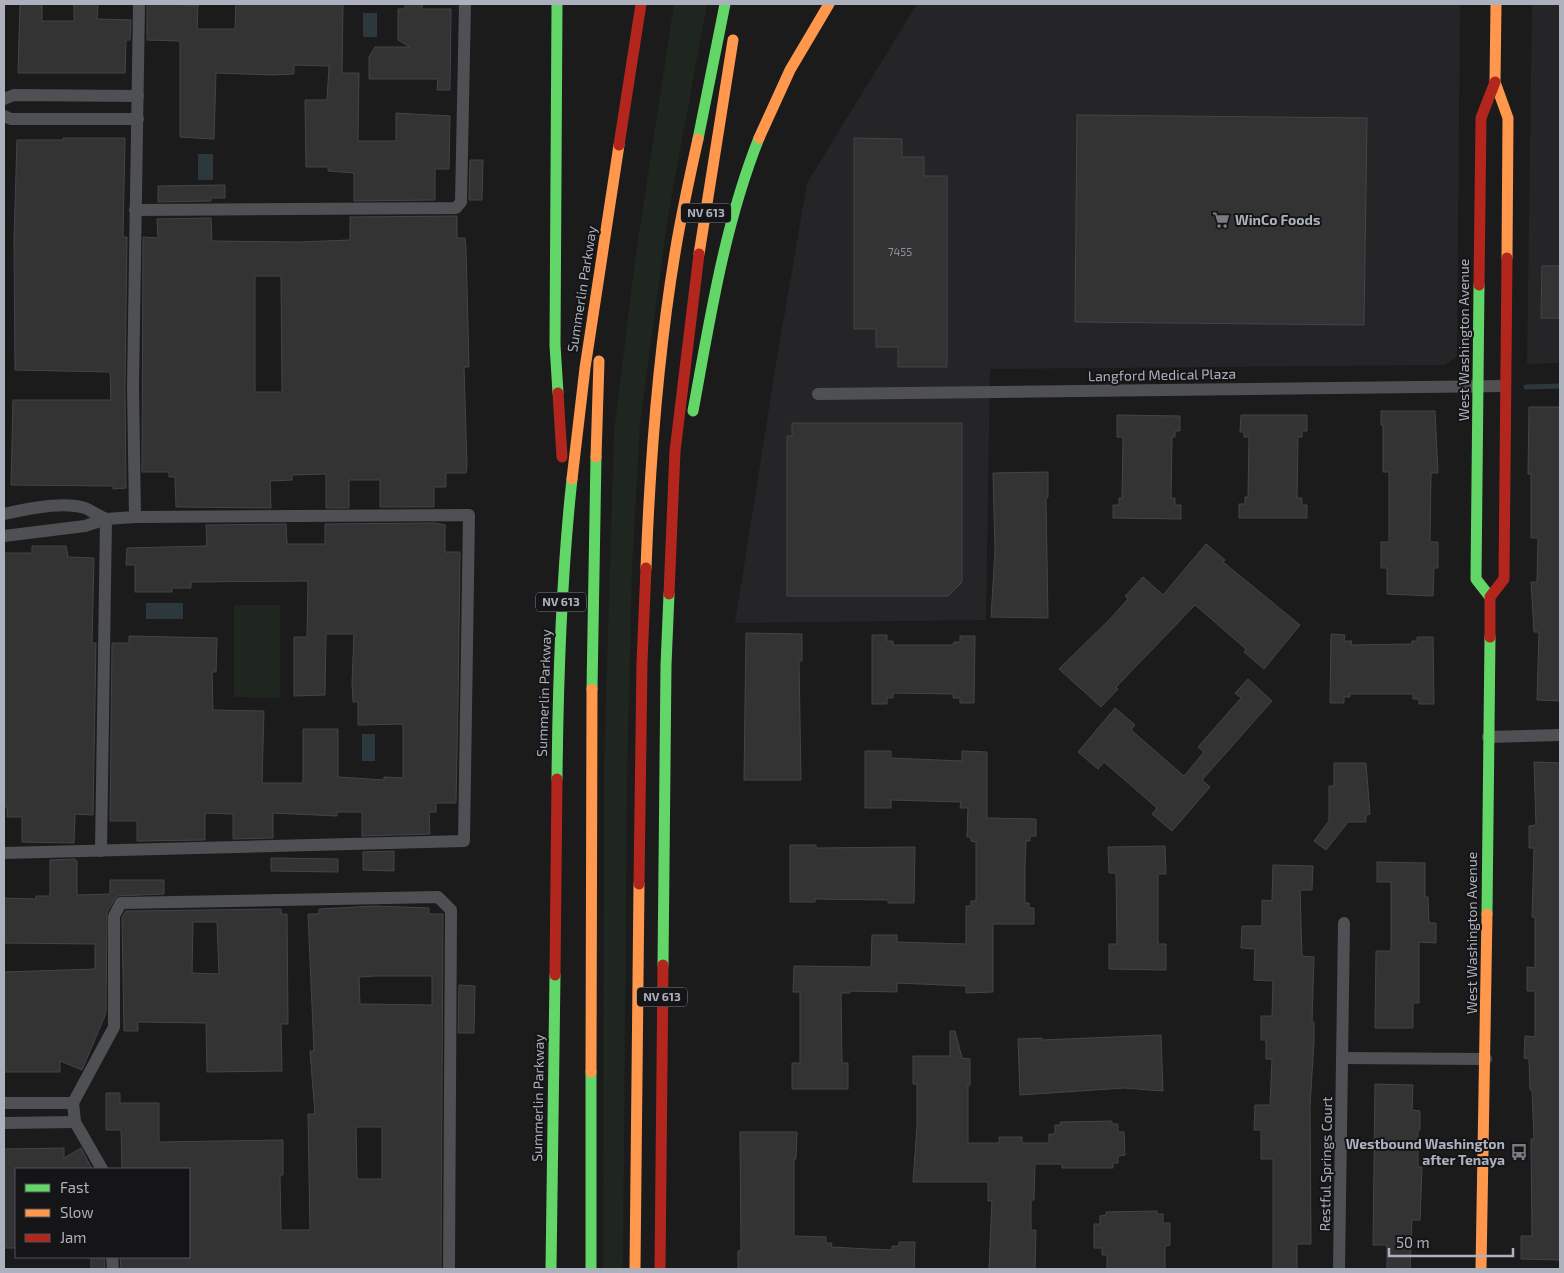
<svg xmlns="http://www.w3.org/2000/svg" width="1564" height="1273" font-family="'Exo 2',sans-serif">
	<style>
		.built { fill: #252528 }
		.green { fill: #1e261f }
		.water { fill: #2c373e }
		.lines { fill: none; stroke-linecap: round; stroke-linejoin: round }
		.stream { stroke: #2c373e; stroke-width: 5 }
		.building { fill: #333; stroke: #444547; fill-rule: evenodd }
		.street { stroke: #4f5054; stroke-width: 12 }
		.fast { stroke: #63d668; stroke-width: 11 }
		.slow { stroke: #ff974d; stroke-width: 11 }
		.jam { stroke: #b3261e; stroke-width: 11 }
		.labels { text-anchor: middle; stroke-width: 4; stroke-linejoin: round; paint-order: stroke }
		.number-label { font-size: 11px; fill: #8e929a }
		.shield { fill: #151517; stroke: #7f828b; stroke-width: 1 }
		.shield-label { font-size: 12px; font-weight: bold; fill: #acb1bd }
		.poi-label { font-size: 14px; font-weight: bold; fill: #acb1bd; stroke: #151517; text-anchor: start }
		.street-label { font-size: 14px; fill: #acb1bd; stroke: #151517 }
	</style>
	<rect width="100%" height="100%" fill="#1b1b1b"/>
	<g class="built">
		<path d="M917 4H1460L1457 356 1445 365 990 369 986 620 735 623 776 364 807 183Z"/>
		<path d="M1532 4H1560V363L1527 364Z"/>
	</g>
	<g class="green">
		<path d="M674 4H707L668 216 640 424 632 570 627 778 623 1269H603L604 768 614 432 635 260Z"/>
		<path d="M234 605H280V698L234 697Z"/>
	</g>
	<g class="water">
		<rect x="363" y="13" width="14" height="24"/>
		<rect x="198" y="154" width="15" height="26"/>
		<rect x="146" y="603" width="37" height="16"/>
		<rect x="362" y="734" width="13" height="27"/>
	</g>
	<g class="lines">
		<path class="stream" d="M1526 387 1560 386"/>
	</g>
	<g class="building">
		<path d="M20 4H42V21H74V4H98L97 19 131 20 130 40H126L125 73H18Z"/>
		<path d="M147 4 198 5 197 29H235L236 4H343L342 73H359L358 141H396V113L450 116 449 169H435V200L354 201V173L328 171V167H306L305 100H327L329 66 294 65V74L273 75 216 73 214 139 180 137V41L147 40Z"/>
		<path d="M405 4H422V9H451L450 90H437L438 79H369V57L375 47H410L398 40V9H405Z"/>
		<path d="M1077 115 1367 118 1364 325 1075 322Z"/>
		<path d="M63 138H125L123 237H127L125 386 126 488 113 489V486L11 485 13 400H111L110 372 15 370 14 239 17 140H63Z"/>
		<path d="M854 138 902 139V157H924V176H947V367H898V347H876V329H854Z"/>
		<path d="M470 160H483L482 200H469Z"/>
		<path d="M225 185V198H211V201L158 202V186Z"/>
		<path d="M457 216V238H465L466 247 469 367H464L467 465 466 473H446V487H434V507H380V480H349V508H326V474L292 475V480L270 481 271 508 176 507 175 477H169V472H142L143 237 158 238 157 219 211 218 212 241 299 242 350 240V217ZM255 276H281L282 392H255Z"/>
		<path d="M1542 266H1560V318H1541Z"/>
		<path d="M1529 407H1560V701L1537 700 1539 632H1534L1531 582H1537L1538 538H1531V474H1528Z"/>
		<path d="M1381 411H1435L1438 473H1431L1430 542H1438V568H1434L1433 596 1387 594V568H1381V542H1389V472H1383V425H1381Z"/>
		<path d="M1117 415 1180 416V431H1175V437H1172L1171 498H1175V505H1181V519L1113 518V505H1119V498H1122L1123 437H1117Z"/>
		<path d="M1241 415H1307V431H1302V437H1298L1297 498H1302V505H1307V518H1239V504H1245V497H1248L1249 437H1244V432H1240Z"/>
		<path d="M792 423H962V582L948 596H787V436H792Z"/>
		<path d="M1048 472V497L1046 498 1048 618 991 617 995 551 993 473Z"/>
		<path d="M434 523 445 525V552H460L458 701 456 803H436V812H429L430 834 362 836V812H337V816L273 813V838L233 839V814L205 813V840L137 841V821H110L112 643H129V636L217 638 216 672H212L213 710 264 711 262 783H303V729H338V777L384 780V777L403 778V724L358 725V702H353L352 683 354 634H326L325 695 294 696V637H307L308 581 191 582V588H172V592H135V565H126L127 548 207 546 206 525 286 524 287 544H325V524Z"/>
		<path d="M1206 544 1225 560 1223 562 1300 625 1264 669 1244 652 1246 649 1195 605 1116 687 1118 689 1101 707 1059 669 1110 619 1128 599 1125 596 1143 577 1163 595Z"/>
		<path d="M32 546H66L68 557 94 558 92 643H96L93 815 75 814 74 843 22 842V817H7V807H4V553H32Z"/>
		<path d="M746 633 802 634V661H799L801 780H744Z"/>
		<path d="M1331 634 1345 635 1344 641H1352L1351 645 1412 644V641H1417V637H1433L1434 704H1419V699H1413V694H1350V697H1344V703H1330Z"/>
		<path d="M872 635H887V641H893V645H953L954 642H960V636H975L974 703H960V698H953V694L893 693V698H887V704H872Z"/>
		<path d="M1248 679 1272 701 1202 780 1210 787 1172 831 1152 814 1157 808 1104 762 1098 769 1078 752 1115 708 1135 725 1131 730 1184 776 1204 752 1198 747 1241 698 1235 693Z"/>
		<path d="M865 751H891V758L962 761V751L987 752V818L1036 819V836H1030V841H1026L1025 865V903H1029V908H1034V924H993V992L966 993V986L897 983V992L850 991V993H841L842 1063H848V1089H792V1063H800V992H793L794 966 871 967 872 935H897V942L966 944V906H971V901H976V842L971 841V837H967L968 808H960L961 802 891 800V808H865Z"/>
		<path d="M1534 762 1560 763V1260L1521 1259V1236H1532L1531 1139H1534L1532 1090H1530L1529 1059 1524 1058 1525 1036 1535 1037V991H1527V967L1535 968V917H1532L1534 848H1529V826L1536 825Z"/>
		<path d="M1334 763H1366L1370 814 1366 815V822H1348L1326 850 1314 841 1329 821V786H1334Z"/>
		<path d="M790 845H816V848L915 847 914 903H888V900L815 899V902H790Z"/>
		<path d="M1165 846 1166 874H1158V944H1166V970L1109 969V944H1117L1116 873H1109L1108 847Z"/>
		<path d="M394 851V871L363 870V852Z"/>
		<path d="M271 858 338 859V872L271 871Z"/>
		<path d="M74 859 77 861V895L110 894V880H164V894L117 896 107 912 106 1013 82 1070 60 1061V1072H4V972L95 969V944L4 943V898L36 899V896H50V860Z"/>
		<path d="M1377 862 1425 863V897H1428L1429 923H1436V943L1419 942V1003H1413V1028H1375L1376 951H1391V882H1377Z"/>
		<path d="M1273 865 1313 866 1312 890H1300L1302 956 1314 957 1312 1022H1314V1041L1310 1106 1311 1244H1297V1269H1273V1159H1261V1130H1254L1255 1105H1270L1272 1059H1266V1040H1261V1016H1272L1273 981 1254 980 1255 949 1241 948 1242 926H1262V900L1272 901Z"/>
		<path d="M375 906 429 908V914H443L441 1269H121L120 1257H189V1169H122L121 1130H106V1093H120V1103H159V1142L283 1140V1175H280L281 1230H310L308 1114H315L310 1051H314L308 914H319V909ZM376 976H432V1005L360 1004 359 977ZM356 1127H382V1179H357Z"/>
		<path d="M281 909V914H287L288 1024H281L282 1071 207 1072 206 1023 138 1022V1031H124L122 918 126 911ZM193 922H217L219 974 192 973Z"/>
		<path d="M459 985 475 986 474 1033H458Z"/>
		<path d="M950 1031H955L962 1058 970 1059V1085H968V1143H999V1137H1022V1143H1049V1134H1055V1125H1061L1060 1122 1112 1121V1124H1118V1132H1124L1125 1155 1118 1156V1163H1113V1168H1062V1164H1035L1034 1200H1031V1230H1036L1035 1269H989L992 1201H988V1182H913L917 1126V1084H913V1056H950Z"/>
		<path d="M1161 1035 1163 1091 1124 1088 1020 1095 1018 1039 1042 1038V1040Z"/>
		<path d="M1375 1084 1413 1085 1412 1110 1420 1111V1130H1418V1167H1422L1420 1220H1412L1410 1269H1387V1245H1373Z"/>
		<path d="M740 1132H797L796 1159H794V1236L826 1237V1243H832L831 1247 869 1249 892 1250V1246H899V1242H915L914 1269H738V1251H741Z"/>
		<path d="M64 1148V1158L81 1148 92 1169H16V1248H4V1149Z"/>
		<path d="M1157 1211V1214H1163V1223H1170V1245L1165 1246V1269H1107V1255H1102V1248H1094V1224H1100V1216L1106 1215V1212Z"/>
		<path d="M91 1257H104L105 1269H91Z"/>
	</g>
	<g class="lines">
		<g class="street">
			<path d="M4 99 14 95 138 96"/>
			<path d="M4 116 11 119H138"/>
			<path d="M135 210 456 208 461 202 465 4"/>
			<path d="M818 394 1505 386"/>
			<path d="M4 514C25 509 64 501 85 508 92 511 99 516 106 519"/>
			<path d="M135 517 133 386 139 4"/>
			<path d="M4 536 85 526 106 519 135 517 469 515 464 841 4 853"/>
			<path d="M1488 737 1560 735"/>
			<path d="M101 851 106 519"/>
			<path d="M1342 1058 1486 1059"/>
			<path d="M4 1103H73"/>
			<path d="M4 1123 75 1122"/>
			<path d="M102 1169 75 1122 73 1103 114 1027V916L121 903 438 897 451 910 449 1269"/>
			<path d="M112 1257 113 1269"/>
			<path d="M1339 1269 1344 923"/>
		</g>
		<g class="fast">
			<path d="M557 4 555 345 558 393"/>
			<path d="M698 139 725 4"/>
			<path d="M1479 285 1476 579 1490 597"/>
			<path d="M693 411C710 319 724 226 759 138"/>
			<path d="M592 689 596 457"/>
			<path d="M557 779C558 679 561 579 572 479"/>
			<path d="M1487 914 1490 637"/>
			<path d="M663 965 666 665 669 594"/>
			<path d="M551 1269 555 975"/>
			<path d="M591 1269V1072"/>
		</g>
		<g class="slow">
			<path d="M1496 4 1495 82 1508 118 1507 258"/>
			<path d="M759 138 790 70 829 4"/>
			<path d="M699 254 733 40"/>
			<path d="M596 457 599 361"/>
			<path d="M572 479 585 368 619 145"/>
			<path d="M646 568C650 460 658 353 676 247 682 211 690 175 698 139"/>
			<path d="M591 1072 592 689"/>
			<path d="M635 1269 639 884"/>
			<path d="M1481 1269 1487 914"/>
		</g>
		<g class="jam">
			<path d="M619 145 641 4"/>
			<path d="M1479 285 1481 118 1495 82"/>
			<path d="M558 393 562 457"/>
			<path d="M669 594 675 451 699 254"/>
			<path d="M1490 637V597L1504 579 1507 258"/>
			<path d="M639 884 642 662 646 568"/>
			<path d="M555 975 557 779"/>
			<path d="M660 1269 663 965"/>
		</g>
	</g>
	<defs>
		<g id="supermarket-bare" transform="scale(1.35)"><path d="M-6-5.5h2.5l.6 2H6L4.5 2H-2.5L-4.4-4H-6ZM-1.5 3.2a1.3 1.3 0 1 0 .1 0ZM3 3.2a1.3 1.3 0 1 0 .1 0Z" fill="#797c84" stroke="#151517" stroke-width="2.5" paint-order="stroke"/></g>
		<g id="bus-bare" transform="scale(1.35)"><path d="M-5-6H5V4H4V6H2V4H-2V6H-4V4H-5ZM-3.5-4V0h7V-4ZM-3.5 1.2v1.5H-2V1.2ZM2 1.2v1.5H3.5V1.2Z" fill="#797c84" stroke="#151517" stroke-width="2.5" paint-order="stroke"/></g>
	</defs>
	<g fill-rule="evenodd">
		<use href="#supermarket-bare" x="1221" y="220"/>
		<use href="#bus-bare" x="1519" y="1152"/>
	</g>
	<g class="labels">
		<g class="number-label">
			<text x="900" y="256">7455</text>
		</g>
		<g class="shield">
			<rect x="681" y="203.5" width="50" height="19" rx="4"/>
			<rect x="536" y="592.5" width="50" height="19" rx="4"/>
			<rect x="637" y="987.5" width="50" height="19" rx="4"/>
		</g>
		<g class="shield-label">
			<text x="706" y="217">NV 613</text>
			<text x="561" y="606">NV 613</text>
			<text x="662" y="1001">NV 613</text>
		</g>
		<g class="poi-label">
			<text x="1235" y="225">WinCo Foods</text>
			<text x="1505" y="1149" text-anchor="end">Westbound Washington<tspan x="1505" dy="16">after Tenaya</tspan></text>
		</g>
		<g class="street-label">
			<text transform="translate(582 289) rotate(-81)" y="5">Summerlin Parkway</text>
			<text transform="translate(1464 340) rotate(-90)" y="5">West Washington Avenue</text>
			<text transform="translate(1162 375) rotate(-1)" y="5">Langford Medical Plaza</text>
			<text transform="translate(544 693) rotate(-88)" y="5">Summerlin Parkway</text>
			<text transform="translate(1472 933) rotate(-90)" y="5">West Washington Avenue</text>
			<text transform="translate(538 1098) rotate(-89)" y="5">Summerlin Parkway</text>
			<text transform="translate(1326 1164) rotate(-89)" y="5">Restful Springs Court</text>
		</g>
	</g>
	<rect width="1564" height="1273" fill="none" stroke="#acb1bd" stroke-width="10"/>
	<rect x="15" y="1168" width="175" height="90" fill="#151517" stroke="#515359"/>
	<rect x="25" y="1184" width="25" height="8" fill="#63d668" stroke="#515359"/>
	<text x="60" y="1193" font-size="15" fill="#acb1bd">Fast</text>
	<rect x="25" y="1209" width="25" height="8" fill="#ff974d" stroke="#515359"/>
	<text x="60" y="1218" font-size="15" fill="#acb1bd">Slow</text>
	<rect x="25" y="1234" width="25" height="8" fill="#b3261e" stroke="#515359"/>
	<text x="60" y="1243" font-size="15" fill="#acb1bd">Jam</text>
	<path d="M1389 1248v8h124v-8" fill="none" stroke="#acb1bd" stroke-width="2.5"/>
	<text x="1396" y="1248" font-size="15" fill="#acb1bd" stroke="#151517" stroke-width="4" paint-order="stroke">50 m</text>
</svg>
